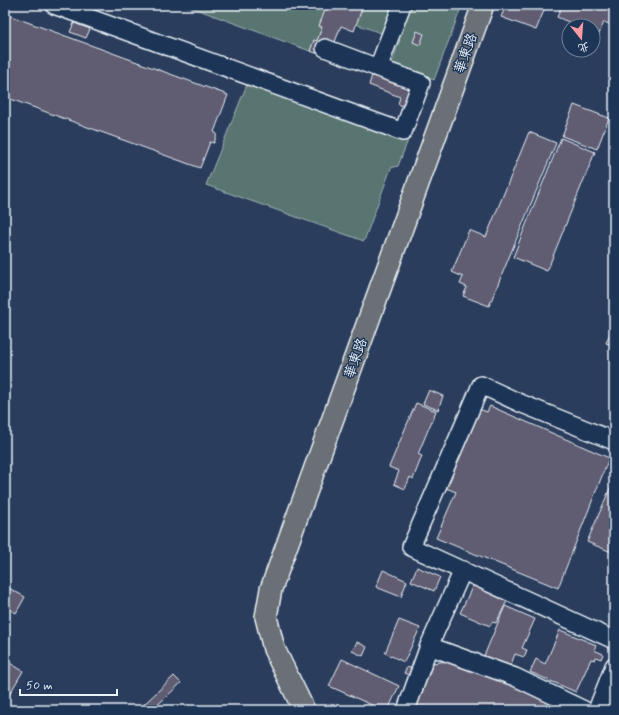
<svg xmlns="http://www.w3.org/2000/svg" width="619" height="715" font-family="Mynerve,'LXGW WenKai TC',sans-serif">
	<style>
		.green { fill: #587471; stroke: #a0b2b4 }
		.building { fill: #615c72; stroke: #e8f1f8 }
		.lines { fill: none; stroke-linecap: round; stroke-linejoin: round }
		.minor-casing { stroke: #e8f1f8; stroke-width: 20 }
		.major-casing { stroke: #e8f1f8; stroke-width: 24 }
		.minor { stroke: #1d3557; stroke-width: 17 }
		.major { stroke: #6a7074; stroke-width: 21 }
		.labels { text-anchor: middle; stroke-width: 3; stroke-linejoin: round; paint-order: stroke }
		.street-label { font-size: 14px; fill: #e8f1f8; stroke: #1d3557 }
	</style>
	<rect width="100%" height="100%" fill="#2b3d5c"/>
	<filter id="ink" filterUnits="userSpaceOnUse"><feTurbulence type="fractalNoise" baseFrequency=".025" numOctaves="2"/><feDisplacementMap in="SourceGraphic" scale="8" xChannelSelector="R" yChannelSelector="G"/><feConvolveMatrix kernelMatrix="1 2 1 2 8 2 1 2 1" color-interpolation-filters="sRGB"/></filter>
	<g filter="url(#ink)">
		<g class="green">
			<path d="M185 5H327L319 26 322 27 317 41 314 40 310 51Z"/>
			<path d="M361 5H462L434 80 391 65 400 40 356 24 362 8 360 7Z"/>
			<path d="M248 82 408 140 398 166 391 168 364 241 206 185Z"/>
		</g>
		<g class="building">
			<path d="M327 5H361L360 7 362 8 354 31 341 26 333 47 337 60 310 51 314 40 317 41 322 27 319 26Z"/>
			<path d="M506 5H537L545 8 536 30 501 17Z"/>
			<path d="M562 5H614V21L612 25 604 22 597 39 593 37V26H578L557 17Z"/>
			<path d="M5 14 228 95 214 132 217 134 214 143 210 142 200 168 5 97Z"/>
			<path d="M74 23 90 29 86 38 70 32Z"/>
			<path d="M417 31 424 34 420 45 413 42Z"/>
			<path d="M373 72 415 88 408 108 398 104 400 97 369 85Z"/>
			<path d="M574 105 609 118 597 149 562 136Z"/>
			<path d="M529 132 556 143 489 306 463 296 467 287 460 284 463 277 452 272 469 230 486 237Z"/>
			<path d="M561 138 595 152 547 271 513 257Z"/>
			<path d="M614 323V346L606 343Z"/>
			<path d="M429 390 443 396 438 410 423 404Z"/>
			<path d="M416 403 436 411 418 454 422 456 413 479 410 477 405 489 394 484 399 471 389 467Z"/>
			<path d="M490 406 609 458 558 588 436 538 456 492 446 488 479 409 487 412Z"/>
			<path d="M614 479V553L587 542Z"/>
			<path d="M417 567 440 577 434 591 411 581Z"/>
			<path d="M383 570 407 581 401 597 376 587Z"/>
			<path d="M473 585 507 601 496 623 492 622 490 626 460 613Z"/>
			<path d="M5 586 25 597 16 613 5 607Z"/>
			<path d="M505 606 535 619 522 648 527 650 524 657 515 654 510 667 484 656Z"/>
			<path d="M399 620 420 628 404 662 385 653Z"/>
			<path d="M560 630 596 645 594 650 603 654 601 659 596 657 595 660 591 659 576 692 530 672 536 659 545 664Z"/>
			<path d="M357 642 367 647 363 656 352 651Z"/>
			<path d="M342 659 399 686 388 710H383L329 686Z"/>
			<path d="M5 660 23 671 9 695 5 692Z"/>
			<path d="M455 660 572 710H414L433 663Z"/>
			<path d="M407 667 418 671 416 678 404 673Z"/>
			<path d="M174 676 181 683 152 710H140L139 709Z"/>
		</g>
		<g class="lines">
			<g class="minor-casing">
				<g id="minor">
					<path d="M54 5 403 132 421 83 378 68 402 5"/>
					<path d="M325 48 378 68"/>
					<path d="M614 441 520 403 481 385 411 547 614 640"/>
					<path d="M429 646 515 677 584 710"/>
					<path d="M406 710 429 646 463 570"/>
					<path d="M597 710 614 666"/>
				</g>
			</g>
			<g class="major-casing">
				<path id="major" d="M304 710 274 649 266 617 271 589 483 5"/>
			</g>
			<use href="#minor" class="minor"/>
			<use href="#major" class="major"/>
		</g>
	</g>
	<g class="labels">
		<g class="street-label">
			<text transform="translate(465 53) rotate(-70)" y="5">華東路</text>
			<text transform="translate(355 358) rotate(-70)" y="5">華東路</text>
		</g>
	</g>
	<rect width="619" height="715" fill="none" stroke="#1d3557" stroke-width="20"/>
	<rect x="10" y="10" width="599" height="695" fill="none" stroke="#e8f1f8" stroke-width="1.5" filter="url(#ink)"/>
	<g transform="translate(581 38) rotate(163)"><circle r="19" fill="#1d3557" stroke="#6e8097"/>
	<path d="M0-3L7 15L0 10L-7 15Z" fill="#ff9aa2"/>
	<text y="-6" font-size="11" font-weight="bold" text-anchor="middle" fill="#e8f1f8">北</text>
	</g>
	<path d="M20 689v6h97v-6" fill="none" stroke="#e8f1f8" stroke-width="2"/>
	<text x="26" y="689" font-size="12" fill="#e8f1f8" stroke="#1d3557" stroke-width="3" paint-order="stroke">50 m</text>
</svg>
